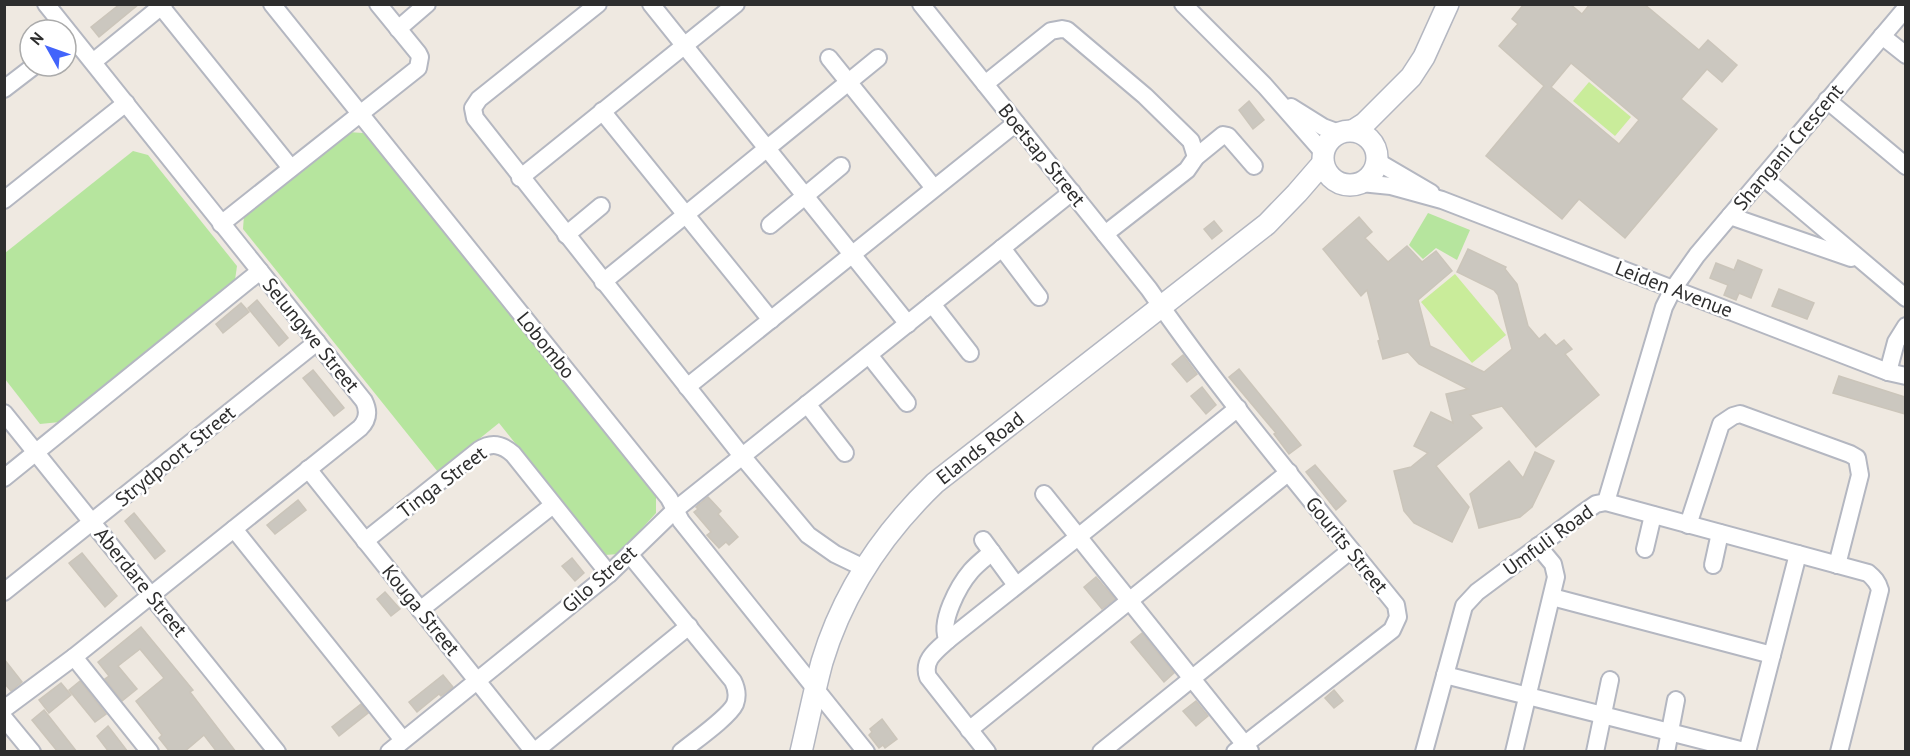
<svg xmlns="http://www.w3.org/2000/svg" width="1910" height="756" font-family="'PT Sans',sans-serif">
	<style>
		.green { fill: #b6e59e }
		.pitch { fill: #c9ec9a }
		.building { fill: #cbc7bf; stroke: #cbc5ba; stroke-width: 1.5; fill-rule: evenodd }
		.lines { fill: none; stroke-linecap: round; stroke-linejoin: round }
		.minor-casing { stroke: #b4b7c1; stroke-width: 20 }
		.tertiary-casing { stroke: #b4b7c1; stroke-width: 24 }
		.minor { stroke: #fff; stroke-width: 16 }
		.tertiary { stroke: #fff; stroke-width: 21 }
		.labels { text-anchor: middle; stroke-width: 5; stroke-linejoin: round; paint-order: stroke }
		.street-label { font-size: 20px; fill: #2e2e2e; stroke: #fff }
	</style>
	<rect width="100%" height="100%" fill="#efe9e1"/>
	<g class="green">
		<path d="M348 132 363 133 368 138 656 495V513L619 554 605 555 499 423 438 472 243 229 244 215Z"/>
		<path d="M133 151 148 155 237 266 235 280 60 422 40 424 5 379V253Z"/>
		<path d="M1428 213 1470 230 1457 260 1436 248 1423 259 1409 245Z"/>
	</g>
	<g class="pitch">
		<path d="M1589 82 1631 117 1615 136 1573 101Z"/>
		<path d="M1455 274 1506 335 1472 363 1421 302Z"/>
	</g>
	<g class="building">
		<path d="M120 4H139L99 37 91 27Z"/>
		<path d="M1524 4H1570L1582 14 1590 4H1644L1699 50 1708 40 1737 65 1722 82 1707 69 1681 99 1717 129 1625 238 1579 199 1562 219 1486 156 1544 86 1499 46 1518 24 1512 19ZM1571 63 1639 120 1619 144 1551 87Z"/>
		<path d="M1249 101 1264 120 1253 129 1239 110Z"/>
		<path d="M1359 217 1372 232 1365 238 1388 262 1407 246 1422 262 1436 251 1452 271 1418 300 1430 346 1484 372 1512 349 1498 295 1494 290 1457 272 1468 249 1506 267 1505 269 1517 284 1528 326 1539 339 1545 334 1556 346 1564 340 1572 349 1565 354 1599 395 1536 447 1502 406 1470 415 1482 428 1436 466 1469 507 1452 542 1414 523 1404 511 1394 471 1411 467 1428 453 1414 446 1431 412 1453 423 1446 394 1468 389 1419 364 1408 352 1383 359 1378 341 1380 340 1367 290 1361 296 1323 249Z"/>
		<path d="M1214 221 1222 231 1212 239 1204 229Z"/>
		<path d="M1738 260 1762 270 1751 298 1739 293 1736 300 1724 295 1728 285 1710 278 1716 263 1734 270Z"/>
		<path d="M1779 289 1814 303 1807 319 1772 306Z"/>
		<path d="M257 300 288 338 279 346 248 308Z"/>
		<path d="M241 303 249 312 223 333 216 324Z"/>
		<path d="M1183 355 1197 374 1187 382 1172 364Z"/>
		<path d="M1239 369 1301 445 1289 454 1274 434 1276 433 1229 377Z"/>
		<path d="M313 370 344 408 334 416 303 378Z"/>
		<path d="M1839 376 1905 397V414L1833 393Z"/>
		<path d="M1202 387 1216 405 1206 414 1191 396Z"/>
		<path d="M1535 452 1554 461 1532 507 1520 517 1479 528 1470 494 1509 461 1523 478Z"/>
		<path d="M1315 465 1346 501 1336 510 1306 472Z"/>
		<path d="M708 497 721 511 718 514 738 537 729 545 726 542 719 548 707 535 711 532 694 512 698 509 696 507Z"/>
		<path d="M298 500 306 510 275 534 267 525Z"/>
		<path d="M134 513 165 551 155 559 125 521Z"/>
		<path d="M82 553 117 596 105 607 69 563Z"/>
		<path d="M572 558 584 573 575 581 562 566Z"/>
		<path d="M1096 577 1115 599 1102 609 1084 587Z"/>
		<path d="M385 592 400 609 391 616 377 599Z"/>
		<path d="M141 627 193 690 190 692 236 752H217L204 735 184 752H170L159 738 162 735 136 701 164 678 140 649 118 666 137 689 122 701 105 679 109 676 98 662Z"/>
		<path d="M1142 633 1174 673 1164 682 1131 642Z"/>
		<path d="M4 659 22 682 11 691 4 683Z"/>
		<path d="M443 675 453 687 441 696 439 694 417 712 409 702Z"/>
		<path d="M80 681 106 714 95 722 69 690Z"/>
		<path d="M61 683 71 695 49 713 39 700Z"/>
		<path d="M1334 690 1343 701 1334 708 1325 698Z"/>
		<path d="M1196 701 1208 716 1196 726 1183 711Z"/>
		<path d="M361 704 368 713 339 736 332 727Z"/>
		<path d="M44 710 77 752H58L32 720Z"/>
		<path d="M882 719 897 739 885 748 883 745 879 748 869 735 872 732 870 729Z"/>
		<path d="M108 726 128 752H109L97 736Z"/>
	</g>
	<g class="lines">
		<g class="minor-casing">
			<g id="minor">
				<path d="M159 4 291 168"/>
				<path d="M272 4 669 498 681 521 866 752"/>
				<path d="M598 4 479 99 473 108 475 118 742 456 808 535 835 554 864 568"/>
				<path d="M651 4 908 324"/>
				<path d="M921 4 1149 289C1225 399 1312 501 1396 605L1398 617 1392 630 1235 752"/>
				<path d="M1183 4 1265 86 1323 152"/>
				<path d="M398 29 427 4"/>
				<path d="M1882 36 1906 55"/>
				<path d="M829 58 934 188"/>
				<path d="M93 62 164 4"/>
				<path d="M985 84 1051 31 1062 29 1067 30 1145 96 1191 141 1196 157"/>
				<path d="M4 89 34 66"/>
				<path d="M1827 100 1906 166"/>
				<path d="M1291 107 1323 127 1339 133"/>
				<path d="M602 111 771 320"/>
				<path d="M1378 162 1431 193"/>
				<path d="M1763 177 1906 298"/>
				<path d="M520 178 736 4"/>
				<path d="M1361 183 1391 186 1442 200 1888 372 1906 376"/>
				<path d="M4 200 126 103"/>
				<path d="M1730 216 1851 258"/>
				<path d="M221 224 418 68 420 57 418 53 378 4"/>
				<path d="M770 225 841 166"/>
				<path d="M1105 234 1187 170 1196 157 1223 135 1228 136 1254 166"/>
				<path d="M566 235 601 206"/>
				<path d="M1002 248 1039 297"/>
				<path d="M603 282 878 58"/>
				<path d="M932 304 970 353"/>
				<path d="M869 355 907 403"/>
				<path d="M1888 372 1896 342 1906 326"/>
				<path d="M687 387 1016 123"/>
				<path d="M807 404 845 453"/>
				<path d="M4 413 277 752"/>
				<path d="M308 469 534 752"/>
				<path d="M4 478 260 271"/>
				<path d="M1044 494 1250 751"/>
				<path d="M1606 502 1868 573C1874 578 1878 582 1880 590L1839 752"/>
				<path d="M1688 525 1721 424 1733 416 1740 414 1850 454 1857 458 1860 475 1837 565"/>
				<path d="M234 529 403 740"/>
				<path d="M983 540 1016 585"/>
				<path d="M365 541 479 450C491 442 502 444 513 454L609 574"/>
				<path d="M1645 549 1653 515"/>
				<path d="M630 555 733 681C737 689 738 696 735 704 729 717 693 742 681 752"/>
				<path d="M1713 565 1720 533"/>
				<path d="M4 592 317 342"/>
				<path d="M1552 597 1772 655"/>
				<path d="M420 610 553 505"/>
				<path d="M948 640C938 623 959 585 971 571 977 564 985 558 992 552"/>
				<path d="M74 657 150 752"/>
				<path d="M1445 675 1748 752"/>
				<path d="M4 709 74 657 360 428C368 420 369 411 364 401L46 4"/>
				<path d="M4 718 32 752"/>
				<path d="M969 730 1289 472"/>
				<path d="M389 752 609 574 675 510 1072 192"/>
				<path d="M534 752 689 626"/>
				<path d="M987 752 928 677C922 660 937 650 948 640L1078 537 1238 408"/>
				<path d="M1101 752 1351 550"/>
				<path d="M1424 752 1464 606 1477 592 1583 513 1596 504 1606 502 1664 307 1673 289 1697 255 1906 8"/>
				<path d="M1514 752 1556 577 1553 564 1538 546"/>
				<path d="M1595 752 1610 680"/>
				<path d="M1666 752 1676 700"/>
				<path d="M1747 752 1798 554"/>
			</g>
		</g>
		<g class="tertiary-casing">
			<g id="tertiary">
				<path d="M1354 130 1365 123 1411 77 1424 57 1448 4"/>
				<circle cx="1350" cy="158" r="27"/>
				<path d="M801 752C808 722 814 692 822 662 843 592 883 533 935 483L1267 224 1297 193 1323 163"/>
			</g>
		</g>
		<use href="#minor" class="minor"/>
		<use href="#tertiary" class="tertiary"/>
	</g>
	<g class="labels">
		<g class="street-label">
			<text transform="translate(1788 147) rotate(-50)" y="7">Shangani Crescent</text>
			<text transform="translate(1042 155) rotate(51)" y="7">Boetsap Street</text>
			<text transform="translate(1674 289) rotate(21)" y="7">Leiden Avenue</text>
			<text transform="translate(311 335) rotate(51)" y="7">Selungwe Street</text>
			<text transform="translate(546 345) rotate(51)" y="7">Lobombo</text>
			<text transform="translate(980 448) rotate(-38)" y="7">Elands Road</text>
			<text transform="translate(175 456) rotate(-39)" y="7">Strydpoort Street</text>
			<text transform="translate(442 482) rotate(-37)" y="7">Tinga Street</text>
			<text transform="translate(1548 540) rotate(-36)" y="7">Umfuli Road</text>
			<text transform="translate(1347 545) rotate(51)" y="7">Gourits Street</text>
			<text transform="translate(599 579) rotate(-41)" y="7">Gilo Street</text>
			<text transform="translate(141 582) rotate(51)" y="7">Aberdare Street</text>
			<text transform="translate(421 610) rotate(51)" y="7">Kouga Street</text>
		</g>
	</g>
	<rect width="1910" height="756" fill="none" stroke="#2e2e2e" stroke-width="12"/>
	<g transform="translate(48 48) rotate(310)"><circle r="28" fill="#ffffff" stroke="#ababab" stroke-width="1.5"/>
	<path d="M0-4.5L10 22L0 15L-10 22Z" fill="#4264fb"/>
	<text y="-9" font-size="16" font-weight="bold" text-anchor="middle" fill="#2e2e2e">N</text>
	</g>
</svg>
